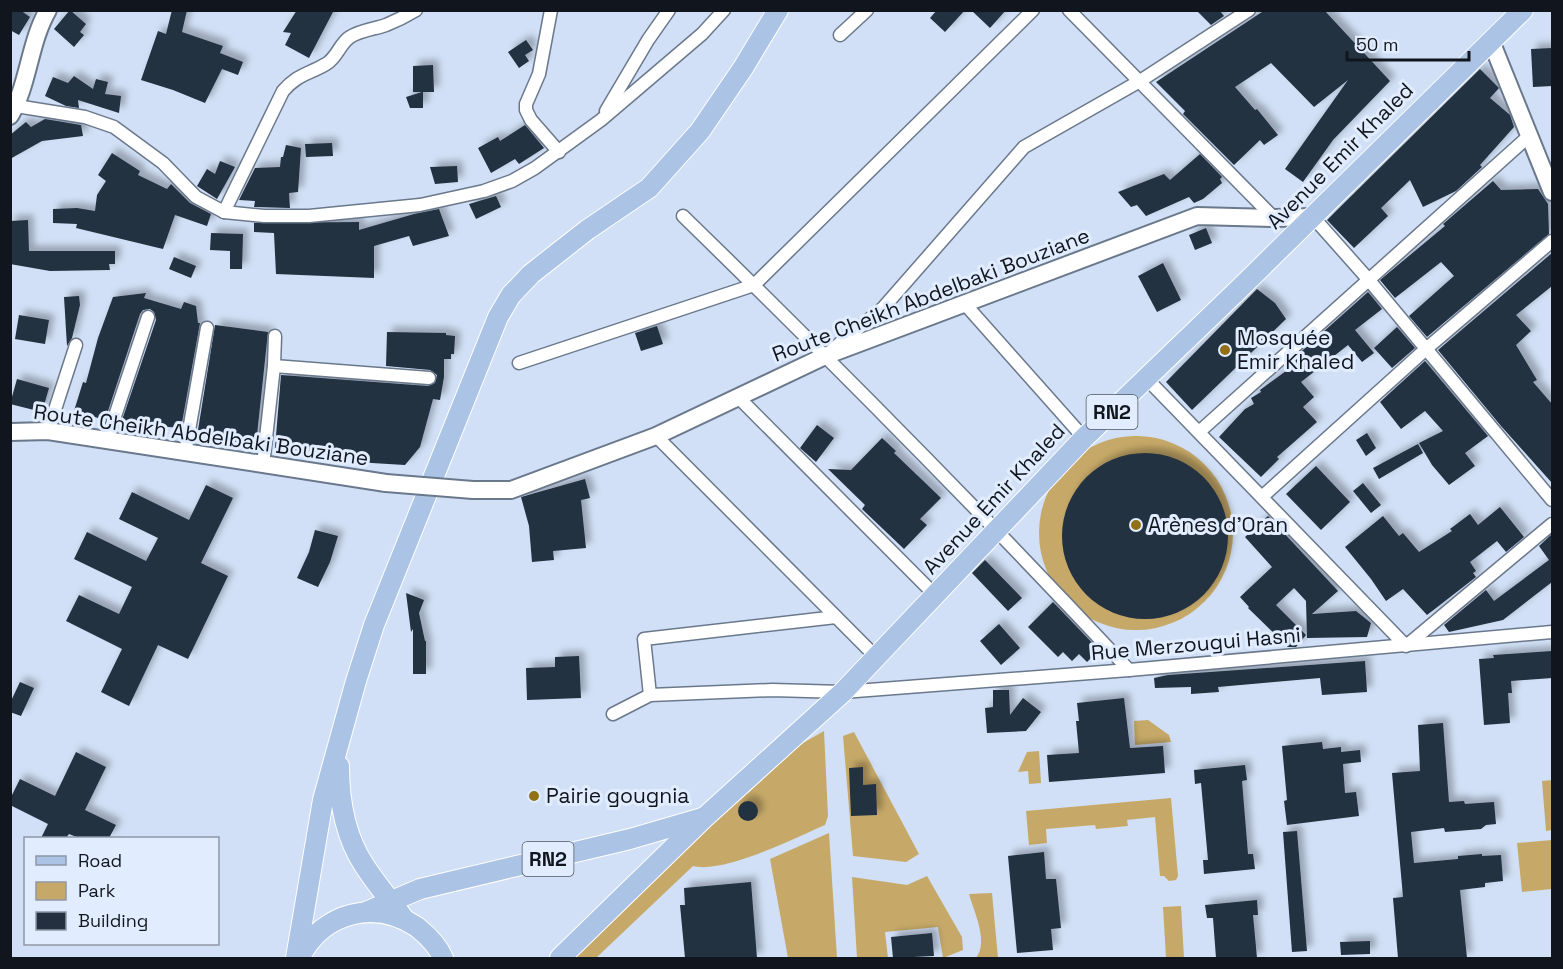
<svg xmlns="http://www.w3.org/2000/svg" width="1563" height="969" font-family="'Space Grotesk',sans-serif">
	<style>
		.green { fill: #c6a968 }
		.building { fill: #243040; filter: url(#shadow) }
		.lines { fill: none; stroke-linecap: round; stroke-linejoin: round }
		.minor-casing { stroke: #6a788b; stroke-width: 15 }
		.tertiary-casing { stroke: #6a788b; stroke-width: 20 }
		.primary-casing { stroke: #fff; stroke-width: 22 }
		.minor { stroke: #fff; stroke-width: 12 }
		.tertiary { stroke: #fff; stroke-width: 16 }
		.primary { stroke: #abc3e5; stroke-width: 20 }
		.tertiary-bridge-casing { stroke: #6a788b; stroke-width: 20; stroke-linecap: butt }
		.tertiary-bridge { stroke: #fff; stroke-width: 16 }
		.poi-dot { fill: #917016; stroke: #e1edff; stroke-width: 2 }
		.labels { text-anchor: middle; stroke-width: 6; stroke-linejoin: round; paint-order: stroke }
		.shield { fill: #e1edff; stroke: #4f5662; stroke-width: 1.5 }
		.shield-label { font-size: 20px; font-weight: bold; fill: #11161e }
		.street-label { font-size: 21px; fill: #11161e; stroke: #e1edff }
		.poi-label { font-size: 21px; fill: #11161e; stroke: #e1edff; text-anchor: start }
	</style>
	<defs>
		<filter id="shadow"><feDropShadow dx="5.5" dy="-5.5" stdDeviation="3" flood-color="#0004"/></filter>
	</defs>
	<rect width="100%" height="100%" fill="#d1e0f6"/>
	<g class="green">
		<circle cx="1136" cy="533" r="97"/>
		<path d="M1148 720 1169 735 1171 742 1135 745 1134 721Z"/>
		<path d="M824 731 828 816 825 825C795 838 724 874 693 866L596 958H575L782 755Z"/>
		<path d="M854 732 919 854 906 862 853 856 843 736Z"/>
		<path d="M1039 751 1041 783 1029 784 1028 771 1018 772 1027 752Z"/>
		<path d="M1552 780V830L1546 831 1542 781Z"/>
		<path d="M1171 798 1178 876 1176 880 1169 881 1164 876H1160L1155 817 1127 820 1128 826 1096 829 1095 825 1046 829 1047 843 1029 845 1026 811Z"/>
		<path d="M829 833 837 958H788L770 859Z"/>
		<path d="M1552 840V889L1522 892 1517 843Z"/>
		<path d="M927 876 962 937 963 950 943 958 938 927 885 932 888 958H857L852 877 907 885Z"/>
		<path d="M992 893 998 958H976C989 942 974 912 969 894Z"/>
		<path d="M1181 906 1184 958H1166L1163 907Z"/>
	</g>
	<g class="building">
		<path d="M10 10H20L30 17 19 35 10 30Z"/>
		<path d="M70 10 86 24 80 32 84 35 74 47 54 29Z"/>
		<path d="M172 10H187L182 32 223 46 220 53 243 62 238 75 222 69 205 103 173 90 141 80 158 31 166 34Z"/>
		<path d="M297 10H334L309 58 285 45 291 33 283 32Z"/>
		<path d="M937 10H965L945 32 930 18Z"/>
		<path d="M971 10H1006L990 28Z"/>
		<path d="M1196 10H1219L1224 16 1211 25Z"/>
		<path d="M1265 10H1324L1390 81 1333 140 1303 182 1285 169 1348 80 1314 107 1271 63 1235 87 1255 110 1257 109 1278 135 1264 145 1260 140 1234 165 1183 114 1185 111 1156 82Z"/>
		<path d="M526 40 533 50 525 55 529 61 519 68 508 52Z"/>
		<path d="M1552 48V86L1533 87 1531 49Z"/>
		<path d="M433 65 434 92H423V108H410L406 97 422 92H413V66Z"/>
		<path d="M1480 69 1499 88 1490 98 1510 115 1514 127 1480 165 1482 167 1456 191 1423 207 1410 180 1381 208 1388 216 1354 248 1327 220Z"/>
		<path d="M74 76 93 89 96 79 108 82 105 94 121 96 119 113 78 100 79 108 66 106 45 96 53 77 68 83Z"/>
		<path d="M45 119 81 125 83 136 42 141 10 159V135L26 122 31 127Z"/>
		<path d="M525 125 544 148 519 164 515 159 491 173 478 148 498 137 500 141Z"/>
		<path d="M332 143 333 156 306 157 305 144Z"/>
		<path d="M286 145 301 148 298 192 289 193 290 208 254 207 255 201 239 200 255 168 280 167 281 157H283Z"/>
		<path d="M112 153 140 171 138 175 167 189 171 184 190 203 211 214 207 226 175 215 163 249 76 228 77 224 53 223V209L77 208 95 211 97 195 106 181 98 175Z"/>
		<path d="M1200 154 1222 177 1220 179 1222 183 1203 199 1194 203 1189 197 1146 216 1137 205 1131 207 1118 192 1164 174 1170 180Z"/>
		<path d="M220 161 235 167 217 199 197 186 207 169 215 174Z"/>
		<path d="M457 166 458 182 435 184 430 167Z"/>
		<path d="M1493 181 1501 190 1538 189 1548 204 1549 234 1427 337 1409 316 1454 276 1441 262 1395 298 1380 280 1445 226 1443 224Z"/>
		<path d="M496 196 501 207 476 219 469 204Z"/>
		<path d="M439 209 449 236 413 246 409 236 374 246V278L276 274 274 233 254 232V223L359 222V230L414 214Z"/>
		<path d="M28 220 29 251H115V264H109L110 270 50 271 10 264V221Z"/>
		<path d="M1206 228 1212 243 1195 250 1189 235Z"/>
		<path d="M211 233 243 234 242 269H230V251L210 250Z"/>
		<path d="M1552 253V286L1516 315 1531 331 1516 345 1537 380 1533 382 1552 404V483L1501 426 1438 350Z"/>
		<path d="M174 257 196 266 191 278 169 269Z"/>
		<path d="M1163 263 1181 300 1157 312 1138 276Z"/>
		<path d="M1257 289 1275 303 1286 319 1192 410 1166 382Z"/>
		<path d="M1368 292 1382 309 1355 330 1374 353 1362 362 1348 345 1301 382 1314 397 1303 407 1317 422 1277 457 1279 459 1261 477 1219 437 1245 409 1254 404 1251 398 1261 392 1260 390 1297 363 1294 358Z"/>
		<path d="M146 293 144 298 181 309 184 302 196 306 198 323H200L181 428 121 423 156 320 154 312 150 309 143 310 140 314 105 420 74 411 83 382 86 383 98 338 113 297Z"/>
		<path d="M79 296 80 305 72 338 67 346 64 297Z"/>
		<path d="M19 315 49 320 45 344 15 339Z"/>
		<path d="M215 325 268 332 256 444 230 441V437L200 435 201 430H198Z"/>
		<path d="M657 326 663 344 641 351 635 333Z"/>
		<path d="M1397 327 1415 348 1392 368 1374 348Z"/>
		<path d="M387 332 446 333V335L455 336 454 354H451V359H444V377L440 400 433 399 420 447 405 465 372 463 351 460 352 456 275 448 281 375 428 386 435 383 437 375 430 370 386 366Z"/>
		<path d="M1425 361 1488 436 1465 453 1475 466 1449 485 1432 465 1419 443 1443 431 1425 411 1401 429 1380 402Z"/>
		<path d="M17 379 49 388 42 412 10 404Z"/>
		<path d="M817 425 834 438 816 462 800 448Z"/>
		<path d="M1367 433 1376 448 1366 456 1356 440Z"/>
		<path d="M882 438 896 451 894 453 941 498 920 519 927 525 904 549 862 509 865 505 828 469 851 470Z"/>
		<path d="M1418 444 1423 453 1379 479 1373 468Z"/>
		<circle cx="1145" cy="536" r="83"/>
		<path d="M1316 466 1350 502 1321 530 1286 494Z"/>
		<path d="M585 479 590 498 581 500 586 548 553 551 554 560 532 562 529 526 521 497Z"/>
		<path d="M1363 483 1381 505 1371 513 1353 491Z"/>
		<path d="M206 485 233 498 201 563 228 576 188 659 158 645 129 706 101 692 122 649 66 621 79 595 119 614 132 587 74 559 87 532 146 561 158 538 119 519 132 492 189 520Z"/>
		<path d="M1500 507 1524 537 1506 552 1497 541 1470 562 1476 571 1473 573 1476 577 1427 615 1403 589 1386 601 1371 579 1345 547 1383 516 1399 536 1403 533 1419 552 1452 531 1450 529 1470 514 1478 525Z"/>
		<path d="M1268 516 1338 591 1312 614 1356 611 1371 623 1367 637 1307 638 1306 601 1294 588 1276 605 1306 635 1296 647H1288L1248 608 1249 607 1240 597 1272 567 1245 537Z"/>
		<path d="M315 530 338 536 330 562 318 587 297 578 309 552Z"/>
		<path d="M1552 534V582L1503 620 1449 632 1444 625 1486 590 1494 601 1549 560 1539 546Z"/>
		<path d="M985 560 1022 598 1008 611 972 573Z"/>
		<path d="M406 593 424 600 419 613 425 641H426V674H413V629L411 632Z"/>
		<path d="M1053 602 1099 650 1087 662 1079 654 1072 661 1063 652 1058 657 1028 627Z"/>
		<path d="M999 624 1020 648 1001 665 980 641Z"/>
		<path d="M1552 651V678L1511 681 1512 693H1508L1510 723 1484 725 1479 659 1494 658 1493 655Z"/>
		<path d="M579 656 581 698 527 700 526 668 555 667V657Z"/>
		<path d="M1365 661 1367 692 1322 695 1320 678 1218 687 1219 692 1191 694V687L1155 688 1154 678 1168 675Z"/>
		<path d="M20 682 34 688 21 716 10 712V703Z"/>
		<path d="M993 690H1009L1010 715 1023 698 1041 712 1026 731 987 733 985 708 993 707Z"/>
		<path d="M1124 698 1130 748 1163 746 1165 773 1049 782 1047 755 1079 753 1076 721H1079L1077 703Z"/>
		<path d="M1443 723 1449 802 1464 801 1465 804 1494 802 1496 824 1486 825 1481 829 1445 832 1444 828 1411 832 1414 863 1458 859V856L1482 854V856L1501 855 1503 881 1485 883V887L1460 890 1467 958H1398L1393 898 1403 897 1392 773 1420 771 1418 725Z"/>
		<path d="M1322 742 1323 749 1341 747V752L1360 750 1361 762 1343 764 1345 793 1356 792 1359 816 1287 825 1284 801 1287 800 1282 746Z"/>
		<path d="M76 752 106 767 85 810 116 825 109 838H79L69 834 66 838H41L48 824 10 805V799L20 779 55 796Z"/>
		<path d="M1245 765 1247 780 1242 781 1248 854H1253L1255 869 1204 874 1203 860H1208L1201 783 1195 784 1194 770Z"/>
		<path d="M863 767V785L876 784 877 815 851 816 849 768Z"/>
		<circle cx="748" cy="811" r="10"/>
		<path d="M1297 831 1307 951 1292 952 1283 832Z"/>
		<path d="M1044 852 1046 879H1056L1061 928 1051 929 1053 950 1017 953 1008 856Z"/>
		<path d="M751 882 757 958H685L680 905H685L684 888Z"/>
		<path d="M1257 900 1258 915H1253L1257 958H1216L1213 918H1207L1205 905Z"/>
		<path d="M932 933 934 956 893 958 891 937Z"/>
		<path d="M1370 941V954L1341 955 1340 942Z"/>
	</g>
	<g class="lines">
		<g class="minor-casing">
			<g id="minor">
				<path d="M551 10 539 74 526 104V110L531 120 559 152"/>
				<path d="M1069 10 1274 218"/>
				<path d="M840 35 867 10"/>
				<path d="M16 106 85 117 114 127 163 163 196 197 224 212 264 216H309L420 205 484 191 512 181 535 168 601 120 702 34 724 10"/>
				<path d="M606 111 648 40 669 10"/>
				<path d="M224 212 283 91C298 74 307 75 326 64 337 58 340 43 350 37 361 30 375 29 386 25 396 21 406 16 416 10"/>
				<path d="M683 216C835 364 984 515 1129 670"/>
				<path d="M1313 217 1368 279 1552 500"/>
				<path d="M964 303 1084 438"/>
				<path d="M833 349 883 308 1024 147 1140 81 1249 10"/>
				<path d="M519 363 754 285 1033 10"/>
				<path d="M274 366 429 378"/>
				<path d="M1147 379 1406 646 1552 524"/>
				<path d="M739 398 936 596"/>
				<path d="M48 431 76 345"/>
				<path d="M1199 432 1529 136"/>
				<path d="M656 436 877 658"/>
				<path d="M107 440 148 317"/>
				<path d="M185 453 207 328"/>
				<path d="M263 465 274 366 275 336"/>
				<path d="M1263 496 1426 349 1552 241"/>
				<path d="M650 695 644 639 836 617"/>
				<path d="M613 714 650 695 772 690 843 692 1129 670 1552 632"/>
			</g>
		</g>
		<g class="tertiary-casing">
			<g id="tertiary">
				<path d="M1491 41 1552 192"/>
				<path d="M10 116C29 84 29 43 48 10"/>
				<path d="M10 432 48 431 386 483"/>
				<path d="M473 490H511L656 436 825 356 1197 216 1274 218 1313 217"/>
			</g>
		</g>
		<g class="primary-casing">
			<g id="primary">
				<path d="M339 766C339 800 345 836 364 865 376 884 391 901 404 919"/>
				<path d="M366 912 420 889 630 839 702 818"/>
				<path d="M300 957C323 912 375 899 417 927 427 935 438 946 443 958"/>
				<path d="M296 958 323 800 356 681 374 625 498 317 511 295 531 274 587 230 649 188 700 131 743 68 778 10"/>
				<path d="M560 958 705 817 843 692 1084 438 1237 291 1523 10"/>
			</g>
		</g>
		<use href="#minor" class="minor"/>
		<use href="#tertiary" class="tertiary"/>
		<use href="#primary" class="primary"/>
		<g class="tertiary-bridge-casing">
			<path id="tertiary-bridge" d="M386 483 473 490"/>
		</g>
		<use href="#tertiary-bridge" class="tertiary-bridge"/>
	</g>
	<g class="poi-dot">
		<circle cx="1225" cy="350" r="6"/>
		<circle cx="1136" cy="525" r="6"/>
		<circle cx="534" cy="796" r="6"/>
	</g>
	<g class="labels">
		<g class="shield">
			<rect x="1086.5" y="395" width="51" height="34" rx="4.5"/>
			<rect x="522.5" y="842" width="51" height="34" rx="4.5"/>
		</g>
		<g class="shield-label">
			<text x="1112" y="419">RN2</text>
			<text x="548" y="866">RN2</text>
		</g>
		<g class="street-label">
			<text transform="translate(1340 156) rotate(-45)" y="7">Avenue Emir Khaled</text>
			<text transform="translate(931 295) rotate(-21)" y="7">Route Cheikh Abdelbaki Bouziane</text>
			<text transform="translate(201 435) rotate(8)" y="7">Route Cheikh Abdelbaki Bouziane</text>
			<text transform="translate(994 499) rotate(-47)" y="7">Avenue Emir Khaled</text>
			<text transform="translate(1196 644) rotate(-5)" y="7">Rue Merzougui Hasni</text>
		</g>
		<g class="poi-label">
			<text x="1237" y="345">Mosquée<tspan x="1237" dy="24">Emir Khaled</tspan></text>
			<text x="1148" y="532">Arènes d'Oran</text>
			<text x="546" y="803">Pairie gougnia</text>
		</g>
	</g>
	<rect width="1563" height="969" fill="none" stroke="#11161e" stroke-width="24"/>
	<rect x="24" y="837" width="195" height="108" fill="#e1edff" stroke="#8e97a5" stroke-width="1.5"/>
	<rect x="36" y="856" width="30" height="9" fill="#abc3e5" stroke="#8e97a5" stroke-width="1.5"/>
	<text x="78" y="867" font-size="18" fill="#11161e">Road</text>
	<rect x="36" y="882" width="30" height="18" fill="#c6a968" stroke="#8e97a5" stroke-width="1.5"/>
	<text x="78" y="897" font-size="18" fill="#11161e">Park</text>
	<rect x="36" y="912" width="30" height="18" fill="#243040" stroke="#8e97a5" stroke-width="1.5"/>
	<text x="78" y="927" font-size="18" fill="#11161e">Building</text>
	<path d="M1347 51v9h122v-9" fill="none" stroke="#11161e" stroke-width="3"/>
	<text x="1356" y="51" font-size="18" fill="#11161e" stroke="#e1edff" stroke-width="4.5" paint-order="stroke">50 m</text>
</svg>
